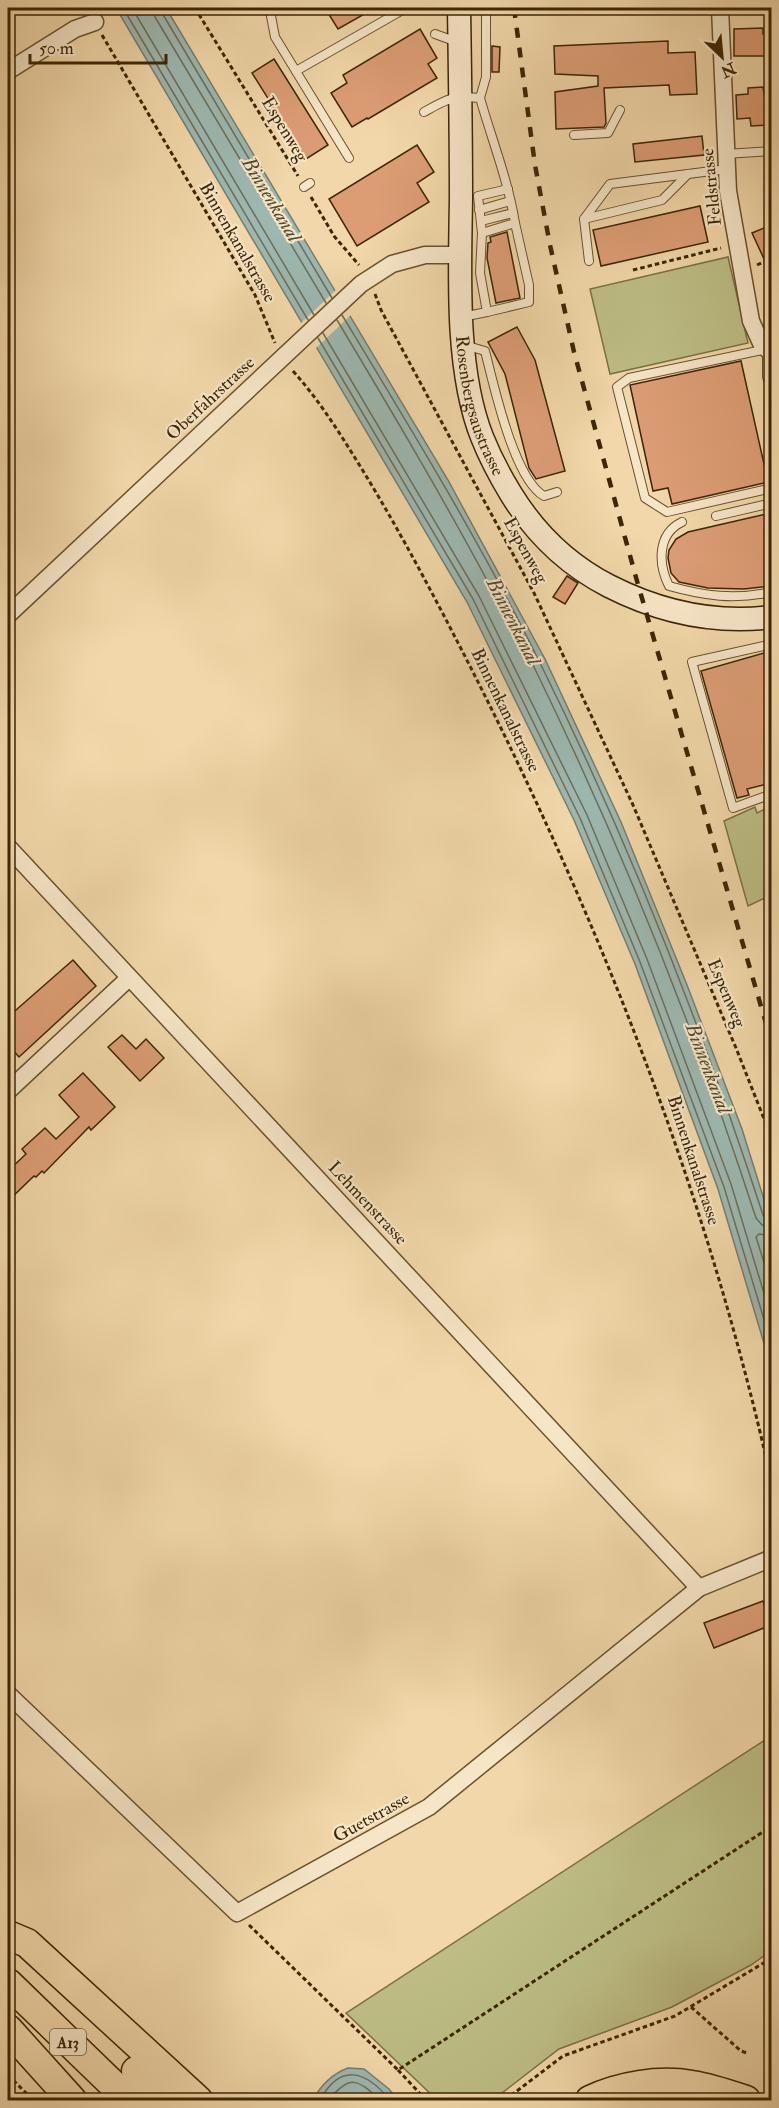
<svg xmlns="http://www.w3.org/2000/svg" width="779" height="2108" font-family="'IM FELL Double Pica',serif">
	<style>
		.green { fill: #bdbd85; stroke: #7c7244; stroke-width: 1.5 }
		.water { fill: #9db8b1; stroke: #767e6c; stroke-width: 1.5 }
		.pier { fill: #f1d7a9 }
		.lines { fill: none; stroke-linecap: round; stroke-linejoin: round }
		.shore { stroke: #6c6f5a; stroke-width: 1.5 }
		.building { fill: #dc9d75; stroke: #3c2604; stroke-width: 1.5 }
		.lane-casing { stroke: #69522d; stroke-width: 10 }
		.street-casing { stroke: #69522d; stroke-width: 19 }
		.secondary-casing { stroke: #3c2604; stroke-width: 25 }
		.highway-casing { stroke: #3c2604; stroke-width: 31 }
		.path { stroke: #3c2604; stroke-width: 3; stroke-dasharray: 4.5 3; stroke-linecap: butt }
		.lane { stroke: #f6e5c7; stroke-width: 8 }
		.street { stroke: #f6e5c7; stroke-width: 16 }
		.secondary { stroke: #f6e5c7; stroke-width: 22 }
		.highway { stroke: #f1d7a9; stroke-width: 28 }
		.rail { stroke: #3c2604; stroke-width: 4.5; stroke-dasharray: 10 10; stroke-linecap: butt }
		.labels { text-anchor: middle; stroke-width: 4.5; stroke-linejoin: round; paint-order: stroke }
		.shield { fill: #f6e5c7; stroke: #745f3e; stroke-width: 1.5 }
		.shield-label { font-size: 16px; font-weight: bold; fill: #3c2604 }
		.street-label { font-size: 18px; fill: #3c2604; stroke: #f6e5c7 }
		.water-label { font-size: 20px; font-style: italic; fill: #544a2f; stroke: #f6e5c7 }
	</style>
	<rect width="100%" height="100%" fill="#f1d7a9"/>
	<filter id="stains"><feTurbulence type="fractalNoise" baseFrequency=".00333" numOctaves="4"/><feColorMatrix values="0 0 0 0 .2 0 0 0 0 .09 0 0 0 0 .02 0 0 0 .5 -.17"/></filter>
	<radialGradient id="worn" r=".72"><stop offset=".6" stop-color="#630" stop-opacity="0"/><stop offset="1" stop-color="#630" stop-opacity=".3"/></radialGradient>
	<g class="green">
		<path d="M728 257 748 343 610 374 590 289Z"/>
		<path d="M771 806V895L748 906 724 821 755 807 757 813Z"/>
		<path d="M771 1736V1951L751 1965 672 2007 559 2049 493 2100H437L346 2013Z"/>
	</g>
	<g class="water">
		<path d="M116 8H166L448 480 545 659 621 822 687 985 742 1129 771 1222V1367L718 1189 635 964 574 820 467 602Z"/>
		<path d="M348 2068 364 2069 389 2089 398 2100H313C321 2085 332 2074 348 2068Z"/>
	</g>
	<path class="pier" d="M337 289 352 314 314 350 300 324Z"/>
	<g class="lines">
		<g class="shore">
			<path d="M123 8 308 320"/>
			<path d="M132 8 314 315"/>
			<path d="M153 8 155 17 326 303"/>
			<path d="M161 8 162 13 332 298"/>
			<path d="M342 315C411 429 481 543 540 663 628 840 702 1027 763 1215L766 1219 772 1220"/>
			<path d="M337 320C389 407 441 494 489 584 504 611 520 639 534 667 621 845 695 1030 756 1218L762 1225 772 1227"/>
			<path d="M323 333 479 596 587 815 647 959 731 1184 772 1320"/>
			<path d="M318 338 473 599 580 818 640 962 724 1187 772 1346"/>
			<path d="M772 1236 759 1234 756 1237 772 1288"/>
			<path d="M320 2100C341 2062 366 2071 390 2100"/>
			<path d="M328 2100C351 2075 356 2078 380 2100"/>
		</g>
	</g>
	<g class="building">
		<path d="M325 8H375L338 29Z"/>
		<path d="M763 28V34H771V56H734V29Z"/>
		<path d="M420 29 437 58 428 64 437 78 368 119 367 118 352 127 331 93 347 83 343 75Z"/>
		<path d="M668 41V53L695 52 697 94 670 95 669 85 604 88 606 123 604 127 556 129 555 92 598 86V76L555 74 554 46Z"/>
		<path d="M492 46 500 47 499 72H492Z"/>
		<path d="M274 59 328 145 306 159 252 73Z"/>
		<path d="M763 87 764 94H771V118H766V125L751 126 750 118 737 119 736 95 748 94V88Z"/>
		<path d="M702 136 704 155 635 162 633 144Z"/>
		<path d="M417 145 434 172 417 183 429 202 357 246 329 199Z"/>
		<path d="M700 206 708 242 601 266 593 230Z"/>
		<path d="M771 225V274L752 233Z"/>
		<path d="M507 232 520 298 496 303 487 258 488 243 491 242 490 237Z"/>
		<path d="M517 327 535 360 565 471 536 479 529 468 505 374 488 342Z"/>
		<path d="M741 361 768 482 672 504 668 488 653 491 630 385Z"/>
		<path d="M771 513V586L744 589 708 588 679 582 671 573 668 558 669 550 676 539 688 532Z"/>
		<path d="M567 576 578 583 565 604 553 597Z"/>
		<path d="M771 651V783L747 789 749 795 737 798 701 671Z"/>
		<path d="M73 960 96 986 19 1057 8 1045V1017Z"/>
		<path d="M122 1035 136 1049 146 1039 164 1058 140 1081 108 1047Z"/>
		<path d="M83 1073 115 1107 91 1130 89 1127 44 1173 42 1171 36 1177 34 1176 8 1201V1171L26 1154 22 1149 45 1128 56 1139 79 1117 59 1095Z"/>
		<path d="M763 1601 771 1625 714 1648 704 1623Z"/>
	</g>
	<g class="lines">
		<g class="lane-casing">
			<g id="lane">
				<path d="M272 8 271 16 275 37 349 158"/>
				<path d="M435 34 457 42"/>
				<path d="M296 71 406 8"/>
				<path d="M480 98 486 77V8"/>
				<path d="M424 112C447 99 453 95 480 98 492 140 508 180 515 223L482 233 480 273 487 312 462 317"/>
				<path d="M574 135 608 133 620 110"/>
				<path d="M726 154 772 151"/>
				<path d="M304 187 310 183"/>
				<path d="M479 210 510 201"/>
				<path d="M584 219 662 200 688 174"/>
				<path d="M481 221 513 213"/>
				<path d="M482 233 478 196 508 189"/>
				<path d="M589 261 584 219 610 184 727 169"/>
				<path d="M487 312 529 302V285L515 223"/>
				<path d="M464 345 485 351C494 386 514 479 544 496L557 492"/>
				<path d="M772 391 767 377V349L629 378 617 387 645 498 667 512 772 488"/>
				<path d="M716 516 772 503"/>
				<path d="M682 522C657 534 658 564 669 586 705 596 734 600 772 592"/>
				<path d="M772 644 692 662 733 808 772 794"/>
				<path d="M772 907 770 909 772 915"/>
			</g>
		</g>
		<g class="street-casing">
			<g id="street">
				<path d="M720 8 728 191 751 321 761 343 767 349H772"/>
				<path d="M8 71 75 29 95 22"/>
				<path d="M8 615 361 284 392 264 425 255H461"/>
				<path d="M8 847 699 1588"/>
				<path d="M8 1091 129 978"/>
				<path d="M8 1694 237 1913 429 1807 699 1588 772 1558"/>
			</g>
		</g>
		<g class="secondary-casing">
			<g id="secondary">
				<path id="s1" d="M459 8C460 71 461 135 461 198 460 272 455 369 482 437 490 457 500 476 511 494 535 533 568 565 609 586 660 612 715 624 772 617"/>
			</g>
		</g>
		<g class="highway-casing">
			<g id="highway">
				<path d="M8 1935 27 1943 198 2100"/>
				<path d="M8 1983 129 2100"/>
				<path d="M8 2029 72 2100"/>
				<path d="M136 2071 167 2100"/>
				<path d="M590 2100C619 2086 659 2079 692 2085 711 2088 728 2094 746 2100"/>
			</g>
		</g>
		<g class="path">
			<path d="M195 8 298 176"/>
			<path d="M102 35 255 295 275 343"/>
			<path d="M311 197 334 236 359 265"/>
			<path d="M757 265 772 258"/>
			<path d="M633 270 721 248"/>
			<path d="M375 294 381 310 534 593 633 805 736 1048 772 1139"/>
			<path d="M293 371C319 400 339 432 360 466 394 521 425 579 455 637 594 905 707 1189 772 1484"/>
			<path d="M249 1925 398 2070 772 1826"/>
			<path d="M691 2007 741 2051 747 2053"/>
			<path d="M398 2070 426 2100"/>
			<path d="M8 2075 33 2100"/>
			<path d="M505 2100 563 2056 675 2016 772 1958"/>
		</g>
		<use href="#lane" class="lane"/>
		<use href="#street" class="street"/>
		<use href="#secondary" class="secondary"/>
		<use href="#highway" class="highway"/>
		<path class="rail" d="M514 8 535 165 550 245 574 352 637 581 772 1044"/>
	</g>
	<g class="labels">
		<rect class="shield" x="50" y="2029" width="36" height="26" rx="4.5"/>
		<g class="shield-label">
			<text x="68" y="2048">A13</text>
		</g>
		<g class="street-label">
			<text transform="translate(285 129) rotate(59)" y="6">Espenweg</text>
			<text transform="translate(711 187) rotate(-96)" y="6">Feldstrasse</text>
			<text transform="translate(238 242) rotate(60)" y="6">Binnenkanalstrasse</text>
			<text transform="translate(210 398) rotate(-43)" y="6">Oberfahrstrasse</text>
			<text dy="6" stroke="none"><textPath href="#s1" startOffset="400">Rosenbergsaustrasse</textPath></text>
			<text transform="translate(526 550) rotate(61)" y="6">Espenweg</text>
			<text transform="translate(506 710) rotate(64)" y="6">Binnenkanalstrasse</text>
			<text transform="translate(727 993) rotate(67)" y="6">Espenweg</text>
			<text transform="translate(694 1160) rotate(72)" y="6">Binnenkanalstrasse</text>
			<text transform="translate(368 1203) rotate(47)" y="6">Lehmenstrasse</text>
			<text transform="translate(371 1817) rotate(-29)" y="6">Guetstrasse</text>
		</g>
		<g class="water-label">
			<text transform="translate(272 199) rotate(59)" y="7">Binnenkanal</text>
			<text transform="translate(514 621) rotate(63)" y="7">Binnenkanal</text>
			<text transform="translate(709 1068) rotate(69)" y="7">Binnenkanal</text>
		</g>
	</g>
	<rect width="779" height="2108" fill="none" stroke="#f1d7a9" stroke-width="30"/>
	<rect x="9" y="9" width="761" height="2090" fill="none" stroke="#3c2604" stroke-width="3"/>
	<rect x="15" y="15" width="749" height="2078" fill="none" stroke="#3c2604" stroke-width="1.5"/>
	<g transform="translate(722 57) rotate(154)" stroke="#f6e5c7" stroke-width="4.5" paint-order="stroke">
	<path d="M0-4.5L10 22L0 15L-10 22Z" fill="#3c2604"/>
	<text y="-9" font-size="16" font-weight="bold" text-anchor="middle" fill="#3c2604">N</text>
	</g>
	<path d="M30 54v9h136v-9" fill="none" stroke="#3c2604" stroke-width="3"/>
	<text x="39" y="54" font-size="18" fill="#3c2604" stroke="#f6e5c7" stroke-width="4.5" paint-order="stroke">50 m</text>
	<rect width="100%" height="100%" filter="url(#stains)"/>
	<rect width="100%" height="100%" fill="url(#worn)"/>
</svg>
